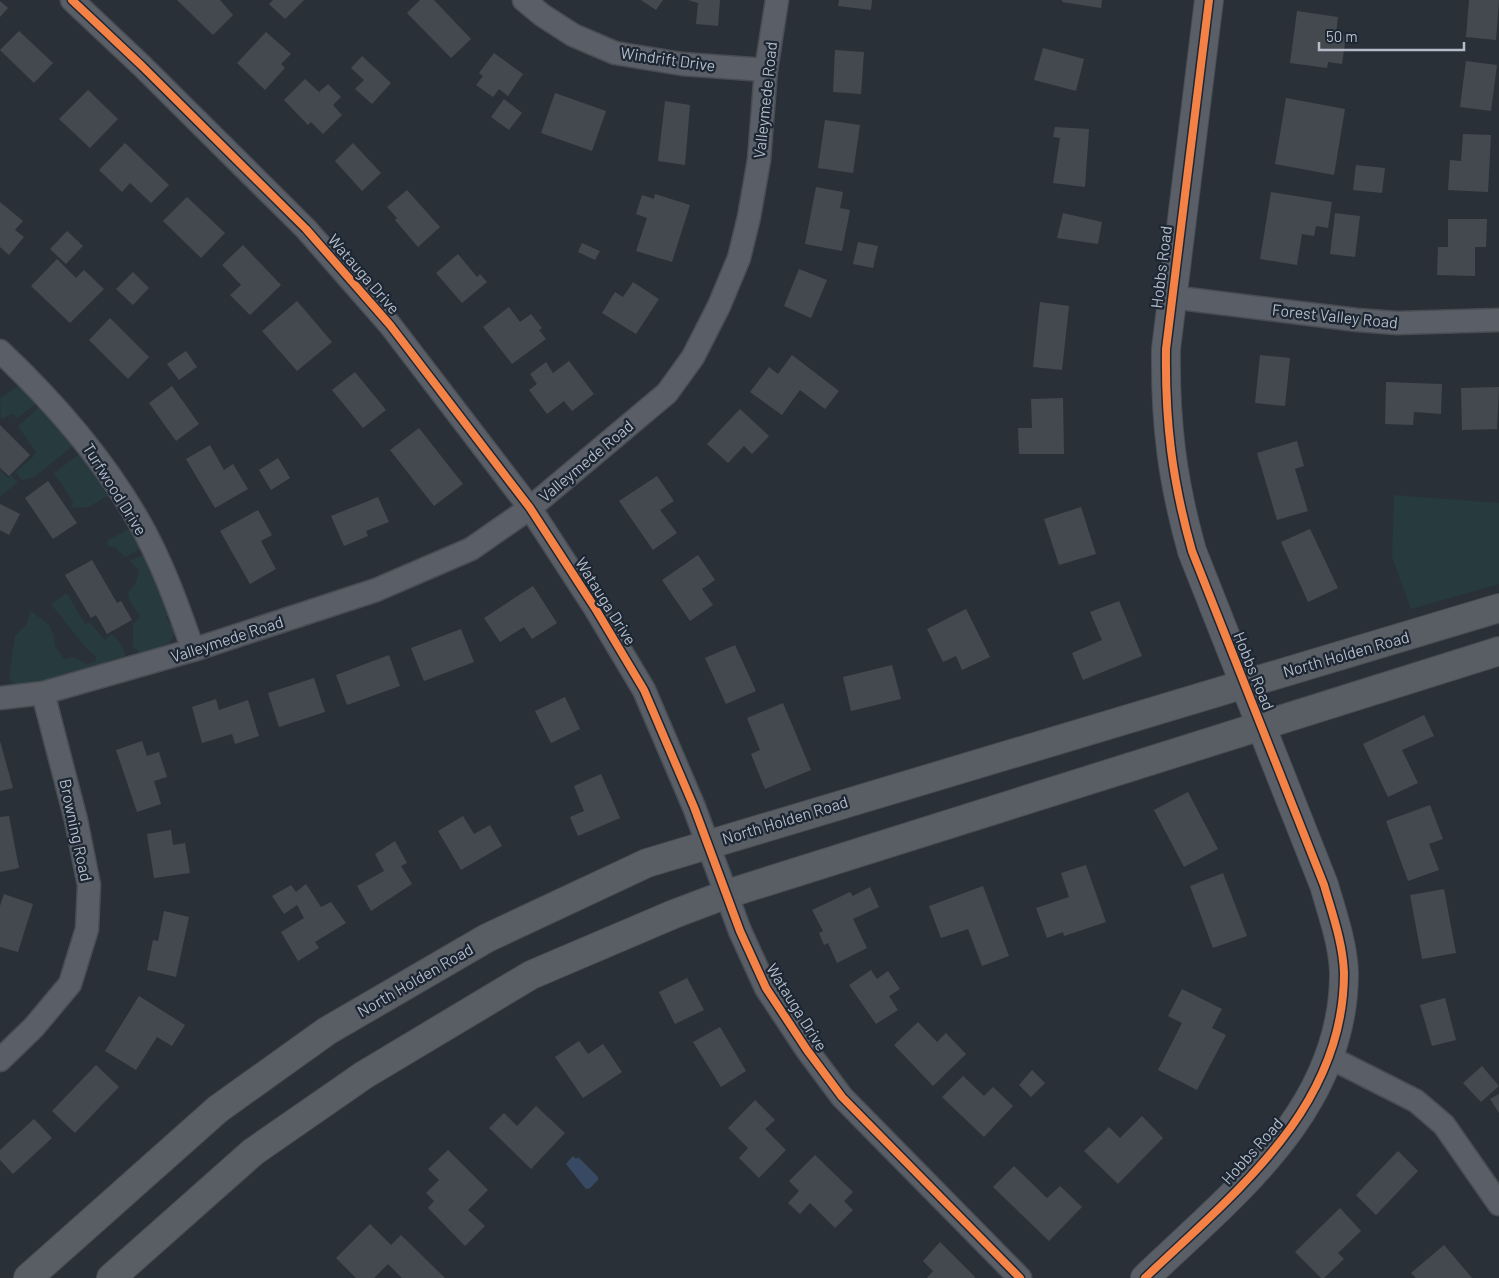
<svg xmlns="http://www.w3.org/2000/svg" width="1499" height="1278" font-family="Barlow,sans-serif">
	<style>
		.green { fill: #273a3e }
		.water { fill: #384963 }
		.building { fill: #444950 }
		.lines { fill: none; stroke-linecap: round; stroke-linejoin: round }
		.minor-casing { stroke: #484c53; stroke-width: 25 }
		.tertiary-casing { stroke: #484c53; stroke-width: 30 }
		.secondary-casing { stroke: #484c53; stroke-width: 30 }
		.minor { stroke: #5a5e66; stroke-width: 22 }
		.tertiary { stroke: #5a5e66; stroke-width: 28 }
		.secondary { stroke: #595d64; stroke-width: 28 }
		.cycleway-casing { stroke: #1d2633; stroke-width: 11 }
		.cycleway { stroke: #f48246; stroke-width: 8 }
		.labels { text-anchor: middle; stroke-width: 4.5; stroke-linejoin: round; paint-order: stroke }
		.street-label { font-size: 16px; fill: #b4bcc9; stroke: #1d2633 }
	</style>
	<rect width="100%" height="100%" fill="#2a3038"/>
	<g class="green">
		<path d="M23 383 41 400 17 418 12 414 1 419 0 398Z"/>
		<path d="M44 403 74 445 34 477 22 480 15 472 33 457 36 452 18 426Z"/>
		<path d="M82 452 119 499 105 497 89 507 71 508 73 501 54 473Z"/>
		<path d="M0 470 8 478 11 475 18 482 0 497Z"/>
		<path d="M1394 495 1499 503V584L1411 609 1392 557Z"/>
		<path d="M135 529 144 547 125 557 115 547 108 546 107 541 127 530Z"/>
		<path d="M147 552 172 614 166 617 170 625 175 624 176 631 169 643 140 653 133 646V625L140 616 130 602 128 593 136 583 139 570 130 561Z"/>
		<path d="M67 593 85 624 90 623 105 640 111 634C119 639 124 647 125 656L57 678 13 685 9 676 15 636 26 625 31 611 49 625 54 635 55 646 64 659 73 657 87 664 95 661 96 657 86 648 51 604Z"/>
	</g>
	<path class="water" d="M573 1156 576 1159 578 1157 598 1177V1180L590 1188 586 1189 566 1164Z"/>
	<g class="building">
		<path d="M177 0H220L233 15 213 35Z"/>
		<path d="M273 0H304L285 19 269 4Z"/>
		<path d="M420 0H434L471 39 451 58 407 13Z"/>
		<path d="M641 0H663L656 10Z"/>
		<path d="M688 0H720L718 26 696 24 698 3Z"/>
		<path d="M839 0H872L871 10 838 6Z"/>
		<path d="M1062 0H1102L1101 8 1062 2Z"/>
		<path d="M1469 0H1499L1496 40 1466 37Z"/>
		<path d="M0 1 8 8 0 17Z"/>
		<path d="M1297 11 1338 17 1336 34 1346 36 1342 64 1328 62 1327 68 1290 63Z"/>
		<path d="M19 31 53 63 34 83 0 50Z"/>
		<path d="M266 32 291 54 281 64 285 68 265 90 237 63Z"/>
		<path d="M1043 48 1084 59 1076 91 1034 80Z"/>
		<path d="M835 50 864 52 861 94 833 92Z"/>
		<path d="M494 53 523 74 508 96 499 89 493 97 476 85 483 76 479 73Z"/>
		<path d="M362 56 391 83 372 104 355 89 364 80 351 68Z"/>
		<path d="M1466 61 1497 65 1491 111 1460 107Z"/>
		<path d="M305 79 319 92 328 84 341 97 333 105 342 115 323 134 311 122 308 125 284 100Z"/>
		<path d="M88 90 118 119 90 148 59 119Z"/>
		<path d="M555 93 606 111 592 151 541 133Z"/>
		<path d="M1286 98 1345 109 1334 175 1275 164Z"/>
		<path d="M504 99 522 113 509 130 491 117Z"/>
		<path d="M665 101 690 105 685 165 658 161Z"/>
		<path d="M825 120 860 125 853 173 818 168Z"/>
		<path d="M1055 127 1089 129 1085 187 1053 183 1060 138 1053 137Z"/>
		<path d="M1463 134 1491 135 1488 192 1448 190 1450 160 1461 161Z"/>
		<path d="M125 143 169 185 151 203 130 183 122 192 99 170Z"/>
		<path d="M353 143 381 173 362 191 335 161Z"/>
		<path d="M1356 165 1385 168 1382 193 1353 190Z"/>
		<path d="M816 187 843 192 840 208 850 210 842 251 805 244Z"/>
		<path d="M407 190 440 227 418 247 395 220 397 218 387 207Z"/>
		<path d="M1271 192 1332 202 1328 228 1316 226 1314 236 1302 234 1297 265 1260 259Z"/>
		<path d="M655 194 690 205 672 262 636 251 647 218 636 214 642 195 654 199Z"/>
		<path d="M187 197 225 233 201 258 163 221Z"/>
		<path d="M0 202 23 221 15 230 24 237 9 255 0 247Z"/>
		<path d="M1063 213 1102 222 1098 244 1057 238Z"/>
		<path d="M1335 213 1360 216 1355 257 1330 254Z"/>
		<path d="M1448 219H1487L1486 247H1475V276L1437 275 1438 247H1448Z"/>
		<path d="M67 231 83 246 66 264 50 249Z"/>
		<path d="M858 242 878 246 873 268 853 264Z"/>
		<path d="M582 243 600 251 595 260 578 252Z"/>
		<path d="M243 245 281 285 250 315 230 295 241 285 222 265Z"/>
		<path d="M458 254 477 277 480 274 487 282 462 303 436 273Z"/>
		<path d="M57 259 76 278 84 270 104 289 70 323 31 286Z"/>
		<path d="M799 269 827 280 811 318 784 306Z"/>
		<path d="M133 272 149 288 133 305 116 289Z"/>
		<path d="M633 282 659 299 636 334 602 313 615 292 623 297Z"/>
		<path d="M297 301 332 342 297 371 262 331Z"/>
		<path d="M1040 302 1069 306 1062 370 1033 367Z"/>
		<path d="M509 307 520 322 531 314 542 328 539 330 546 339 512 364 483 327Z"/>
		<path d="M110 318 149 357 128 379 89 340Z"/>
		<path d="M186 351 197 367 179 380 167 364Z"/>
		<path d="M792 355 839 391 825 409 800 390 782 415 750 392 769 367 778 374Z"/>
		<path d="M1260 355 1290 358 1285 406 1255 403Z"/>
		<path d="M569 361 594 394 572 411 564 401 547 414 529 390 537 384 530 374 546 362 553 373Z"/>
		<path d="M355 372 386 410 363 428 332 390Z"/>
		<path d="M1386 382 1442 384 1441 414 1414 412 1413 425 1385 424Z"/>
		<path d="M172 386 199 424 176 441 149 403Z"/>
		<path d="M1499 387 1497 429 1462 430 1461 388Z"/>
		<path d="M1063 398 1064 454H1019L1018 428H1032L1031 399Z"/>
		<path d="M740 409 769 436 752 454 744 446 728 463 707 444Z"/>
		<path d="M0 425 30 455 9 476 0 468Z"/>
		<path d="M419 428 463 484 434 506 390 450Z"/>
		<path d="M1297 441 1304 466 1295 469 1308 511 1277 520 1257 453Z"/>
		<path d="M210 445 224 470 233 464 248 489 215 508 186 459Z"/>
		<path d="M278 458 290 478 271 490 259 470Z"/>
		<path d="M657 476 674 501 660 510 677 533 653 550 619 501Z"/>
		<path d="M48 481 77 523 53 539 25 498Z"/>
		<path d="M378 497 389 522 366 531 368 536 344 546 331 516Z"/>
		<path d="M0 504 20 514 9 535 0 530Z"/>
		<path d="M1081 507 1096 554 1059 565 1044 519Z"/>
		<path d="M258 510 272 535 261 541 276 569 250 584 220 531Z"/>
		<path d="M1310 529 1338 588 1308 602 1281 542Z"/>
		<path d="M698 555 715 580 702 589 713 605 690 621 662 580Z"/>
		<path d="M92 560 117 603 121 601 132 620 107 634 96 615 91 618 65 575Z"/>
		<path d="M533 586 557 623 532 639 524 627 500 642 484 618Z"/>
		<path d="M1119 601 1142 656 1083 680 1072 653 1102 640 1090 612Z"/>
		<path d="M966 609 990 657 962 670 956 656 943 662 927 629Z"/>
		<path d="M461 629 474 662 424 681 411 648Z"/>
		<path d="M735 645 756 691 726 704 705 658Z"/>
		<path d="M389 655 400 686 347 705 336 675Z"/>
		<path d="M892 665 901 699 851 711 843 677Z"/>
		<path d="M314 678 325 712 279 727 268 693Z"/>
		<path d="M565 697 580 729 551 743 535 711Z"/>
		<path d="M216 699 219 710 248 700 259 736 235 744 232 734 202 743 192 707Z"/>
		<path d="M783 703 811 770 765 789 751 754 760 750 747 718Z"/>
		<path d="M1424 715 1434 736 1402 750 1418 783 1388 797 1363 744Z"/>
		<path d="M0 741 13 788 0 791Z"/>
		<path d="M142 741 147 756 159 752 167 777 154 781 161 804 137 812 116 750Z"/>
		<path d="M601 774 620 818 578 836 570 817 584 811 574 786Z"/>
		<path d="M1188 792 1218 849 1184 867 1154 810Z"/>
		<path d="M1430 805 1443 839 1429 844 1439 870 1408 881 1386 821Z"/>
		<path d="M9 816 19 868 0 872V817Z"/>
		<path d="M463 816 474 834 490 825 502 846 461 870 438 831Z"/>
		<path d="M171 830 173 845 185 843 190 873 154 878 147 834Z"/>
		<path d="M395 841 407 863 401 866 412 884 371 911 357 886 384 871 375 854Z"/>
		<path d="M1086 865 1106 922 1064 936 1063 932 1047 938 1036 908 1069 897 1061 873Z"/>
		<path d="M1223 873 1247 936 1213 948 1190 886Z"/>
		<path d="M306 884 321 907 331 902 346 923 315 942 319 948 298 961 281 932 304 918 297 905 284 914 272 896 291 885 296 892Z"/>
		<path d="M983 886 1009 956 982 966 968 929 941 938 929 906Z"/>
		<path d="M870 887 879 907 853 919 867 948 837 963 828 943 824 945 819 933 823 931 812 910 850 892 853 896Z"/>
		<path d="M1444 889 1456 953 1422 959 1410 895Z"/>
		<path d="M4 894 33 904 18 952 0 947V906Z"/>
		<path d="M164 911 189 917 176 977 147 970 153 940 158 941Z"/>
		<path d="M871 970 877 979 888 971 900 989 889 996 898 1010 876 1024 849 985Z"/>
		<path d="M687 978 704 1010 675 1024 659 992Z"/>
		<path d="M1182 989 1222 1009 1212 1028 1226 1035 1197 1090 1158 1070 1182 1023 1168 1016Z"/>
		<path d="M139 996 185 1025 172 1046 157 1037 136 1070 105 1051Z"/>
		<path d="M1445 998 1456 1040 1432 1046 1420 1005Z"/>
		<path d="M918 1022 937 1042 946 1033 966 1054 933 1086 894 1045Z"/>
		<path d="M720 1027 746 1071 721 1087 693 1042Z"/>
		<path d="M579 1041 588 1054 603 1044 622 1072 583 1098 555 1057Z"/>
		<path d="M96 1065 119 1087 75 1133 52 1111Z"/>
		<path d="M1482 1066 1499 1086 1481 1102 1463 1083Z"/>
		<path d="M1032 1070 1045 1083 1031 1097 1019 1085Z"/>
		<path d="M963 1076 984 1096 993 1087 1013 1106 984 1137 942 1097Z"/>
		<path d="M1499 1094V1113L1490 1099Z"/>
		<path d="M755 1100 775 1120 765 1129 786 1150 759 1178 739 1158 748 1148 728 1128Z"/>
		<path d="M536 1106 565 1133 531 1169 489 1128 504 1113 517 1126Z"/>
		<path d="M1142 1116 1163 1138 1118 1184 1084 1151 1109 1127 1120 1138Z"/>
		<path d="M34 1119 52 1138 13 1174 0 1160V1150Z"/>
		<path d="M448 1150 488 1190 468 1210 485 1226 465 1246 428 1208 434 1201 426 1193 439 1180 428 1169Z"/>
		<path d="M1398 1151 1418 1171 1376 1215 1356 1195Z"/>
		<path d="M815 1155 853 1192 844 1201 853 1210 835 1228 810 1203 800 1214 788 1203 799 1191 789 1181Z"/>
		<path d="M1014 1166 1047 1198 1060 1186 1082 1207 1049 1241 993 1187Z"/>
		<path d="M1340 1208 1361 1231 1338 1253 1344 1259 1324 1278H1321L1295 1252Z"/>
		<path d="M370 1224 391 1245 401 1235 445 1278H402L388 1264 374 1278H356L336 1258Z"/>
		<path d="M940 1242 975 1277 974 1278H927L933 1271 923 1261Z"/>
		<path d="M1444 1245 1472 1278H1416L1411 1273Z"/>
	</g>
	<g class="lines">
		<g class="minor-casing">
			<g id="minor">
				<path d="M72 0 142 66 306 229 390 325 530 508 595 608 644 690 694 807 740 931 766 988 807 1050 842 1097 1020 1278"/>
				<path d="M524 0 542 15 573 35 615 53 682 64 766 70"/>
				<path d="M1171 297 1357 320 1397 323 1499 320"/>
				<path d="M0 351C53 401 100 454 137 518 161 559 178 606 193 650"/>
				<path d="M0 698 43 693 193 650 376 590 471 549 530 508 667 393 693 357 719 306 739 258 749 217 759 160 766 70 777 0"/>
				<path d="M1329 1057 1416 1101 1444 1125 1499 1204"/>
				<path d="M0 1060 34 1027 70 984 87 929 89 885 76 820 43 693"/>
			</g>
		</g>
		<g class="tertiary-casing">
			<path id="tertiary" d="M1145 1278C1234 1193 1344 1109 1344 973 1343 943 1332 913 1324 885L1192 551C1172 480 1165 422 1166 349L1209 0"/>
		</g>
		<g class="secondary-casing">
			<g id="secondary">
				<path d="M28 1278 218 1109 327 1031 487 938 647 863 1499 608"/>
				<path d="M111 1278 253 1152 364 1075 531 975 674 914 727 894 1499 651"/>
			</g>
		</g>
		<use href="#minor" class="minor"/>
		<use href="#tertiary" class="tertiary"/>
		<use href="#secondary" class="secondary"/>
		<g class="cycleway-casing">
			<g id="cycleway">
				<path d="M72 0 142 66 306 229 390 325 530 508 595 608 644 690 694 807 740 931 766 988 807 1050 842 1097 1020 1278"/>
				<path d="M1145 1278C1234 1193 1344 1109 1344 973 1343 943 1332 913 1324 885L1192 551C1172 480 1165 422 1166 349L1209 0"/>
			</g>
		</g>
		<use href="#cycleway" class="cycleway"/>
	</g>
	<g class="labels">
		<g class="street-label">
			<text transform="translate(668 59) rotate(8)" y="6">Windrift Drive</text>
			<text transform="translate(765 100) rotate(-84)" y="6">Valleymede Road</text>
			<text transform="translate(1161 267) rotate(-83)" y="6">Hobbs Road</text>
			<text transform="translate(364 274) rotate(49)" y="6">Watauga Drive</text>
			<text transform="translate(1335 316) rotate(6)" y="6">Forest Valley Road</text>
			<text transform="translate(586 461) rotate(-40)" y="6">Valleymede Road</text>
			<text transform="translate(115 489) rotate(58)" y="6">Turfwood Drive</text>
			<text transform="translate(606 601) rotate(58)" y="6">Watauga Drive</text>
			<text transform="translate(227 639) rotate(-18)" y="6">Valleymede Road</text>
			<text transform="translate(1346 654) rotate(-16)" y="6">North Holden Road</text>
			<text transform="translate(1254 671) rotate(68)" y="6">Hobbs Road</text>
			<text transform="translate(785 820) rotate(-17)" y="6">North Holden Road</text>
			<text transform="translate(76 830) rotate(78)" y="6">Browning Road</text>
			<text transform="translate(415 980) rotate(-30)" y="6">North Holden Road</text>
			<text transform="translate(797 1007) rotate(58)" y="6">Watauga Drive</text>
			<text transform="translate(1252 1151) rotate(-48)" y="6">Hobbs Road</text>
		</g>
	</g>
	<path d="M1319 42v8h145v-8" fill="none" stroke="#b4bcc9" stroke-width="2.5"/>
	<text x="1326" y="42" font-size="15" fill="#b4bcc9" stroke="#1d2633" stroke-width="4" paint-order="stroke">50 m</text>
</svg>
